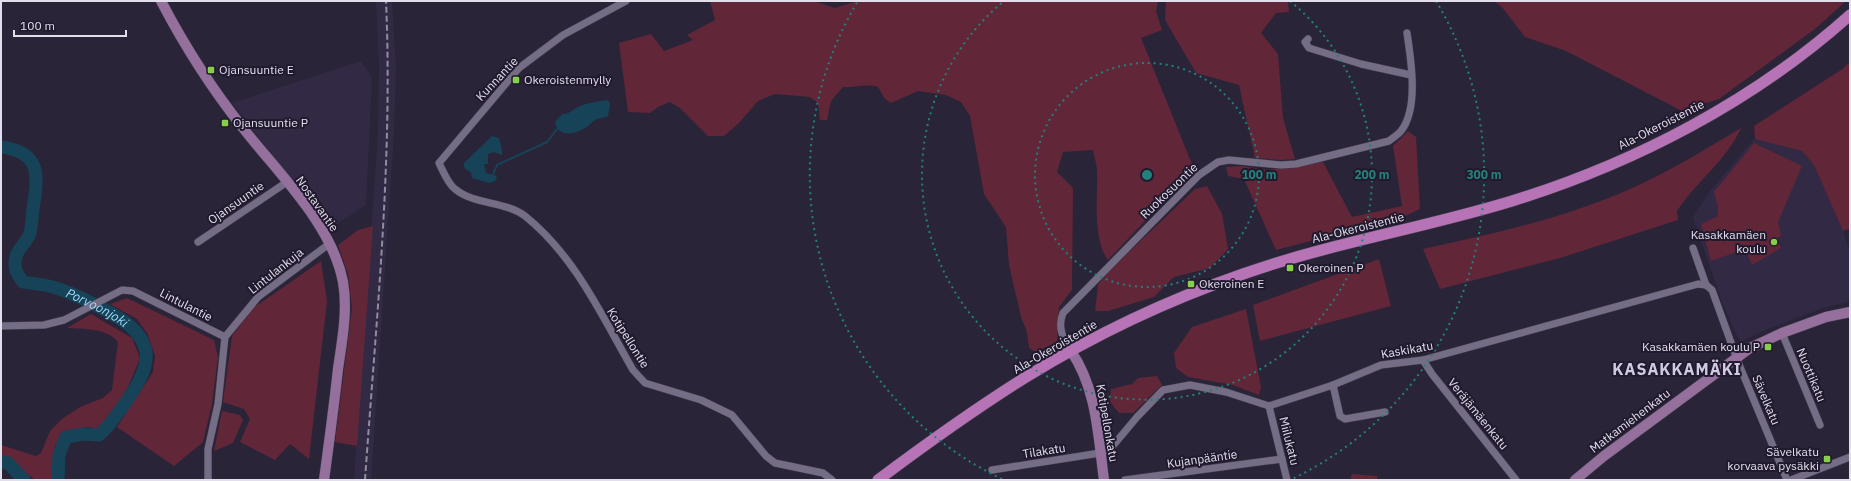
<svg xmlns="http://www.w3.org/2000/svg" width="1851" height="481" font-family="'IBM Plex Sans',sans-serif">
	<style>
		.built { fill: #322a44 }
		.green { fill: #612637 }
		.water { fill: #164358 }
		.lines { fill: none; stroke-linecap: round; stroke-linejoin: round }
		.stream { stroke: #164358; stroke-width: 2 }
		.river { stroke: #164358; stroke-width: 13 }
		.street-casing { stroke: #453f50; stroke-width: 8 }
		.secondary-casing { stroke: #453f50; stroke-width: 11 }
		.primary-casing { stroke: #453f50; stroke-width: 12 }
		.street { stroke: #746d85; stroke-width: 7 }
		.secondary { stroke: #95709d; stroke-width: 10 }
		.primary { stroke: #b673b6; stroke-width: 11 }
		.rail { stroke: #928d9e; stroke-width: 2; stroke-dasharray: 6 3; stroke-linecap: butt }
		.ring { fill: none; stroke: #24807b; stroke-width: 2; stroke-dasharray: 2 4 }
		.poi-dot { fill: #87cf4a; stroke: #211a2e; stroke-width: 1.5 }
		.labels { text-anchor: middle; stroke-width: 4; stroke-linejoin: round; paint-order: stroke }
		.poi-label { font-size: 12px; fill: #e2deec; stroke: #211a2e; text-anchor: start }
		.street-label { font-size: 12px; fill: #e2deec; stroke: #211a2e }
		.water-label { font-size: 13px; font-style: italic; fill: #9cdbfd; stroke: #211a2e }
		.district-label { font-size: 16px; font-weight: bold; letter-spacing: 1px; fill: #d1cae5; stroke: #211a2e }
		.centre { fill: #24807b; stroke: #211a2e; stroke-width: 2 }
		.ring-label { font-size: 12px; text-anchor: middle; font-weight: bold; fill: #24807b; stroke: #211a2e; stroke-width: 4; stroke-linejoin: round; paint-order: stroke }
	</style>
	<rect width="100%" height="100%" fill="#2a2438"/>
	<g class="built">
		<path d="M376 1H392L396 68 394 132 371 480H354L378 133 379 63Z"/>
		<path d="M361 61 372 78 366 205 329 229 232 103Z"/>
		<path d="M1754 139 1802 150 1814 165 1843 231 1850 253V301L1823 308 1765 330 1740 342 1722 302 1693 217 1711 190Z"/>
	</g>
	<g class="green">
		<path d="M710 1H814L835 8 857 1H1158L1156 11 1162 30 1141 38 1194 169 1108 260C1092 238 1098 198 1097 171 1097 164 1094 157 1093 150L1063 152 1057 172 1073 188 1072 290 1059 307 1057 342 1036 352 1029 348 1027 332 1021 317 1009 265 1006 227 984 194 970 116 961 102 946 95 918 91 891 103 885 99 878 87C868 83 854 88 843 87L831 101 827 120H820L818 103 810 97 775 94 758 101 739 123 724 136H708L680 108 670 102 658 107 650 113 628 112 619 43 651 34 664 51 693 40 687 35 715 20Z"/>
		<path d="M1166 1H1288L1289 12 1276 13 1261 33 1278 54 1283 118 1295 159 1281 160 1255 158 1239 85 1196 73 1165 20Z"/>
		<path d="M1493 1H1846L1815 29 1719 99 1682 111 1566 51 1525 37 1501 6Z"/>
		<path d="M1850 62V229L1843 231 1814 165 1802 151 1755 139 1754 126 1841 70Z"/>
		<path d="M1741 128C1727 160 1696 182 1677 211L1678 220 1560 258 1440 289 1423 249C1497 233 1574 216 1643 183 1677 167 1709 147 1741 128Z"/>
		<path d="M1408 131 1416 137 1420 209 1403 217 1276 250 1244 179 1228 176 1226 167 1241 166 1268 170 1323 162 1352 217 1402 206 1393 146Z"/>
		<path d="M1754 143 1802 166 1778 222 1781 235 1777 239 1781 248 1752 265 1745 249 1711 261 1701 224 1718 216V206L1714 192Z"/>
		<path d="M1207 186 1222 214 1228 249 1210 268 1174 277 1154 297 1108 311H1095L1098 285 1108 272 1195 189Z"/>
		<path d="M373 226 357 446 335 442 352 308 348 274 338 245 358 230Z"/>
		<path d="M1379 259 1391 306 1260 341 1253 305Z"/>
		<path d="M321 261 327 301 309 459 290 444 275 460 240 442 250 419 244 409 223 402 232 336 252 309Z"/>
		<path d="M127 298 214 340 218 357 212 404 203 442 174 466 117 427 153 372 155 356 147 333 137 319 110 304Z"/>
		<path d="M1246 309 1261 387 1259 395 1233 385 1188 377 1176 368 1174 353 1192 327Z"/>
		<path d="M91 314 132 338 140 358C130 384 119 411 97 429L87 427 64 433 55 445 54 477 51 480H35L12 462 1 459V445L36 456 41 453 50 431 62 419 80 407 103 398 112 390 118 342C107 328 84 329 67 328Z"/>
		<path d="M1157 376 1162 385 1133 413H1119L1110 402 1111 389 1132 384 1138 378Z"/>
		<path d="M222 411 240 415 243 420 233 443 214 451Z"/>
		<path d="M1352 474 1377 476V479L1350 480Z"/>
	</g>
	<g class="water">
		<path d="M608 100 610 104 608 116C604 118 599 118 595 120 592 122 589 126 585 128 575 135 557 137 555 122L562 114C571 114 573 109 580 106 583 104 604 100 608 100Z"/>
		<path d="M492 136 499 138 502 150V155L494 152 488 154V164H484L486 173 497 176 495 181 489 183 472 178 471 172C466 170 463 168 464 163Z"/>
	</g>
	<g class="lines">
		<path class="stream" d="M493 175 497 165 547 142 557 129"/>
		<g class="river">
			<path id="s1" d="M1 147C42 152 38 176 33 209 32 217 32 228 29 236 25 243 17 250 16 257 13 268 17 274 23 282 33 284 46 284 56 288 73 293 119 315 131 327 139 334 148 347 146 359 145 374 134 390 126 402 117 414 110 426 99 435L84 434 66 437 59 455 58 480"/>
			<path d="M1 462 8 463 24 480"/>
		</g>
		<g class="street-casing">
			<g id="street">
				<path d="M626 1 563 35 519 68 439 163C443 171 448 184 455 189 474 205 505 201 525 216 575 256 602 316 633 370L645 383 701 400 732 415 766 456 775 463 823 473 832 480"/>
				<path d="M1308 39 1305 42 1309 48 1361 64 1411 75"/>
				<path d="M198 242 287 182"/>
				<path d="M1693 248 1706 285 1712 290 1738 362 1787 480"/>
				<path d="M1 326 44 325 64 320 122 290 133 291 225 337 218 404 208 449V480"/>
				<path d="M1782 333 1820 425"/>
				<path d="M225 337 258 297 329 244"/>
				<path d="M1071 351C1063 338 1057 328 1063 313L1199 175 1218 162 1229 160 1281 165 1296 164 1389 141C1392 138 1398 135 1401 131 1419 108 1411 60 1407 33"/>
				<path d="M1423 360 1432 374 1516 480"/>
				<path d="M1333 385 1340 416 1345 419 1385 412"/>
				<path d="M1269 406 1287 480"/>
				<path d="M992 470 1100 453 1111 448 1137 417 1163 390 1190 385 1226 392 1269 406 1333 385 1381 365 1423 360 1698 284 1706 285"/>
				<path d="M1125 480 1282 459"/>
				<path d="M1791 480 1850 457"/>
			</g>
		</g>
		<g class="secondary-casing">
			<g id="secondary">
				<path d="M161 1C184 45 212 89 243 128 278 173 332 224 343 282 348 310 342 341 338 369 334 406 329 443 324 480"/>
				<path d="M1071 351C1097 389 1098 436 1104 480"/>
				<path d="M1575 480 1604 456 1750 348 1782 333 1826 317 1850 312"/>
			</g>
		</g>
		<g class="primary-casing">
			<path id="primary" d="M878 480C926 444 975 409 1026 377 1094 335 1168 300 1243 274 1331 243 1424 228 1512 201 1635 163 1754 101 1850 15"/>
		</g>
		<use href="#street" class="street"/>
		<use href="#secondary" class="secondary"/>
		<use href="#primary" class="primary"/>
		<path class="rail" d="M365 480C376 321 393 161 386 1"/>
	</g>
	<g class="ring">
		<circle cx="1147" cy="175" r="112"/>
		<path d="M1290 1A225 225 0 1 1 1004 1"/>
		<path d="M1002 479A337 337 0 0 1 858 1M1436 1A337 337 0 0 1 1292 479"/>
	</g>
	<g class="poi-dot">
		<rect x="207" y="66" width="8" height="8" rx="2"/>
		<rect x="512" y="76" width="8" height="8" rx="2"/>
		<rect x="221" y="119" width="8" height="8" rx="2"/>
		<circle cx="1774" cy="242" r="4"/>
		<rect x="1286" y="264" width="8" height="8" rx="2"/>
		<rect x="1187" y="280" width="8" height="8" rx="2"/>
		<rect x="1764" y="343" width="8" height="8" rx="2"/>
		<rect x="1823" y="455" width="8" height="8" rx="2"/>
	</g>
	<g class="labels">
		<g class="poi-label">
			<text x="219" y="74">Ojansuuntie E</text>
			<text x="524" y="84">Okeroistenmylly</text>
			<text x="233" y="127">Ojansuuntie P</text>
			<text x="1766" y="239" text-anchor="end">Kasakkamäen<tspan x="1766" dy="14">koulu</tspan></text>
			<text x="1298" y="272">Okeroinen P</text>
			<text x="1199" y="288">Okeroinen E</text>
			<text x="1760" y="351" text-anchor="end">Kasakkamäen koulu P</text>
			<text x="1819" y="456" text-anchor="end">Sävelkatu<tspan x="1819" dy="14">korvaava pysäkki</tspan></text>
		</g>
		<g class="street-label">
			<text transform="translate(497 79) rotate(-47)" y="4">Kunnantie</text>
			<text transform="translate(1661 125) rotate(-27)" y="4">Ala-Okeroistentie</text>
			<text transform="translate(1169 191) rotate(-44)" y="4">Ruokosuontie</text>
			<text transform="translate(236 203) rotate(-35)" y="4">Ojansuuntie</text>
			<text transform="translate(317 204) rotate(55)" y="4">Nostavantie</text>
			<text transform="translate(1358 228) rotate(-14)" y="4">Ala-Okeroistentie</text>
			<text transform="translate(276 271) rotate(-38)" y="4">Lintulankuja</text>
			<text transform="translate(186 305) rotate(27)" y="4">Lintulantie</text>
			<text transform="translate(628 338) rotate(58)" y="4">Kotipellontie</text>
			<text transform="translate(1055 347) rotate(-30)" y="4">Ala-Okeroistentie</text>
			<text transform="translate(1407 350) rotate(-10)" y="4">Kaskikatu</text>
			<text transform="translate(1811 375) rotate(67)" y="4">Nuottikatu</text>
			<text transform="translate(1766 400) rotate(67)" y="4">Sävelkatu</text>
			<text transform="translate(1478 414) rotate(51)" y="4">Veräjämäenkatu</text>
			<text transform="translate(1630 421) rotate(-37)" y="4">Matkamiehenkatu</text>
			<text transform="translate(1107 423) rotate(80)" y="4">Kotipellonkatu</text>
			<text transform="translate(1289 441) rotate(76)" y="4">Miilukatu</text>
			<text transform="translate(1044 451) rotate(-9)" y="4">Tilakatu</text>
			<text transform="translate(1202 459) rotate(-8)" y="4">Kujanpääntie</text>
		</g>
		<g class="water-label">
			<text dy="5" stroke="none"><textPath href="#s1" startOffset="242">Porvoonjoki</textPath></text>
		</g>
		<g class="district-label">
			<text x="1677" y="375">KASAKKAMÄKI</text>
		</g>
	</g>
	<circle cx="1147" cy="175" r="6" class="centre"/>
	<g class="ring-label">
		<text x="1259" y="179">100 m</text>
		<text x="1372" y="179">200 m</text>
		<text x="1484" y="179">300 m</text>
	</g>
	<rect width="1851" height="481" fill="none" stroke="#e2deec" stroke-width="4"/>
	<path d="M14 30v6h112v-6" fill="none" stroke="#e2deec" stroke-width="2"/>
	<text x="20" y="30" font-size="12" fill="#e2deec" stroke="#211a2e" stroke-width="3" paint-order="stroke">100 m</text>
</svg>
